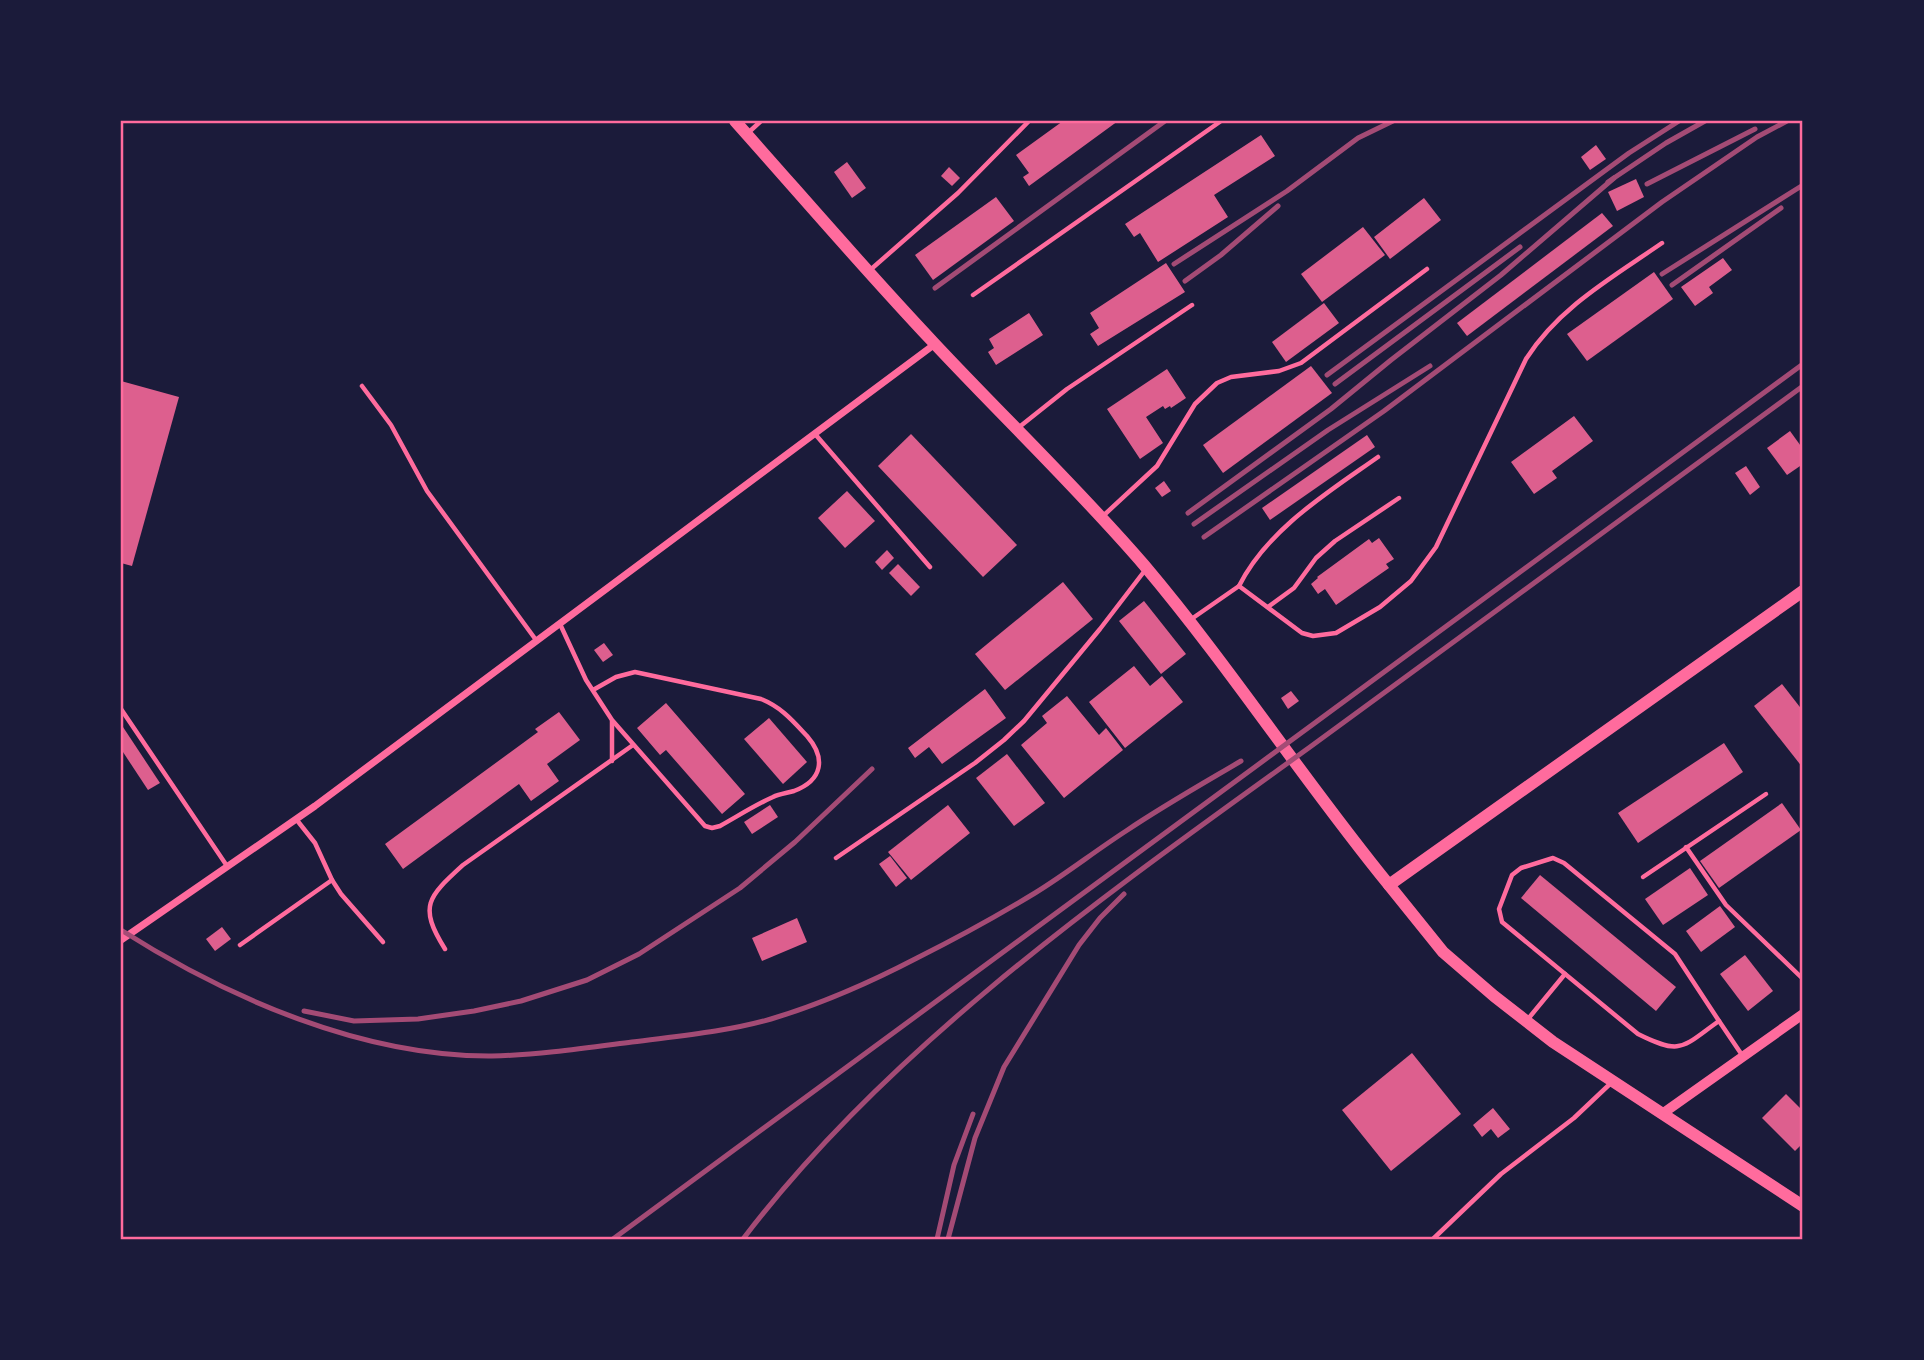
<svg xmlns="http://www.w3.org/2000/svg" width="1924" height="1360" font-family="Inter,sans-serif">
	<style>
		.building { fill: #dd5f8e }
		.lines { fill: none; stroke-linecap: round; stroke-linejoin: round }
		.service { stroke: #ff6b9d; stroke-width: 4.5 }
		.minor { stroke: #ff6b9d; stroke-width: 7 }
		.tertiary { stroke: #ff6b9d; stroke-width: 10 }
		.secondary { stroke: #ff6b9d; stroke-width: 12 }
		.primary { stroke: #ff6b9d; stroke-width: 12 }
		.rail { stroke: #a44b75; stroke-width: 5 }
		.neatline { fill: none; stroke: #ff6b9d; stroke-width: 2.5 }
	</style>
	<rect width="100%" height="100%" fill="#1b1b3a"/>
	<g class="building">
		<path d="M1063 121H1118L1029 186 1023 177 1029 173 1016 155Z"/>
		<path d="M1261 135 1275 156 1214 195 1228 217 1158 262 1140 233 1134 237 1125 224Z"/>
		<path d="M1596 145 1606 159 1590 170 1581 157Z"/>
		<path d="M847 162 866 188 852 198 834 172Z"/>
		<path d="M949 167 960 178 952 186 941 176Z"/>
		<path d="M1636 179 1644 197 1617 211 1608 192Z"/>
		<path d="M996 197 1014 221 933 280 915 255Z"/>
		<path d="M1424 198 1441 220 1390 259 1374 237Z"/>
		<path d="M1602 213 1613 226 1467 336 1457 323Z"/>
		<path d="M1363 227 1385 255 1322 302 1301 274Z"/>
		<path d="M1723 258 1732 270 1709 287 1713 293 1695 306 1681 287Z"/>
		<path d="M1166 263 1185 292 1098 346 1090 334 1099 328 1090 313Z"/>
		<path d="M1654 272 1673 299 1587 361 1567 334Z"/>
		<path d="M1324 303 1339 323 1286 362 1272 342Z"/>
		<path d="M1029 313 1043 335 996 365 988 352 994 348 989 339Z"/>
		<path d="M1311 366 1332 393 1223 473 1203 445Z"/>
		<path d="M1167 369 1186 398 1171 408 1170 406 1165 409 1163 406 1146 417 1163 443 1140 459 1107 409Z"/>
		<path d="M121 381 179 397 132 566 121 563Z"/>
		<path d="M1574 416 1593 441 1552 471 1557 478 1534 494 1511 462Z"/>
		<path d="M1790 431 1803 449V464L1787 475 1767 448Z"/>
		<path d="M911 434 1017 545 983 577 878 466Z"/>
		<path d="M1367 435 1375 447 1270 520 1262 508Z"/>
		<path d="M1746 466 1760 487 1750 495 1735 473Z"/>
		<path d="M1164 481 1171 491 1162 497 1155 488Z"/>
		<path d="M847 491 875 521 845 548 818 518Z"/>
		<path d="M1379 538 1394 559 1386 564 1389 568 1336 605 1325 589 1318 594 1311 584 1318 578 1317 577 1369 539 1372 543Z"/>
		<path d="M887 550 894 558 882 570 875 562Z"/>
		<path d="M898 564 920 587 911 596 889 573Z"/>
		<path d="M1063 582 1093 619 1005 690 975 654Z"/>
		<path d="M1144 601 1186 654 1161 674 1119 621Z"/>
		<path d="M604 643 613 655 603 662 594 650Z"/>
		<path d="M1134 666 1150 686 1162 676 1183 702 1125 748 1089 702Z"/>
		<path d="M1782 684 1803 711V768L1754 706Z"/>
		<path d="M985 689 1006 718 942 764 929 747 915 758 908 748Z"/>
		<path d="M1291 691 1299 701 1288 709 1281 698Z"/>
		<path d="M1067 696 1099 735 1106 728 1123 750 1064 798 1021 745 1047 723 1042 716Z"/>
		<path d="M666 703 745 794 722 814 666 750 660 755 637 728Z"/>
		<path d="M559 712 580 740 547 764 559 781 531 801 519 784 403 869 385 844 538 732 535 729Z"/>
		<path d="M769 718 807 762 783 784 744 739Z"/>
		<path d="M121 724 160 783 148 790 121 749Z"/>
		<path d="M1724 743 1743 772 1638 843 1618 813Z"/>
		<path d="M1007 754 1045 803 1014 826 976 778Z"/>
		<path d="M1782 803 1801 830 1719 888 1700 861Z"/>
		<path d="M770 805 778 817 752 834 744 822Z"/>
		<path d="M948 805 970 833 911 880 888 852Z"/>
		<path d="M890 856 907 878 896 887 879 864Z"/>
		<path d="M1690 868 1708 895 1663 925 1645 899Z"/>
		<path d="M1540 875 1676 987 1656 1011 1521 898Z"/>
		<path d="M1720 906 1735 927 1701 952 1686 931Z"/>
		<path d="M797 918 807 942 762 961 752 938Z"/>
		<path d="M222 927 231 939 215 951 206 939Z"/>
		<path d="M1745 955 1773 991 1748 1011 1720 974Z"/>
		<path d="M1412 1053 1461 1114 1391 1171 1342 1110Z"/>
		<path d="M1786 1094 1803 1111V1143L1795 1151 1762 1118Z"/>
		<path d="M1493 1108 1510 1129 1498 1138 1491 1129 1482 1137 1473 1125Z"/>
	</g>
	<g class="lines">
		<g class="service">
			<path d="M749 132 761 121"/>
			<path d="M869 271 958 193 1029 121"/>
			<path d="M973 295 1221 121"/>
			<path d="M362 386 391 425 427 491 536 640"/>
			<path d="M1018 428 1067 389 1192 305"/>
			<path d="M815 434 930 567"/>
			<path d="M1103 516 1157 466 1195 404 1217 383 1231 377 1279 371 1301 363 1427 269"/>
			<path d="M1239 586C1268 529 1327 493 1378 457"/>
			<path d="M1268 607 1294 588 1316 558 1335 541 1399 498"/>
			<path d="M1190 620 1239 586 1302 633 1313 636 1336 633 1380 607 1411 581 1436 547 1526 359C1559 307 1613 277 1662 243"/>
			<path d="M560 624 586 680 612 720 705 826 712 828 720 826C738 816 755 805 773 797 779 794 787 793 794 791 823 780 826 758 807 736 792 720 781 707 761 699L635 672 616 677 593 690"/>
			<path d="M121 709 227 866"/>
			<path d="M612 761V721"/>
			<path d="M296 819 315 843 332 880 341 894 383 942"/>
			<path d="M1686 847 1726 905 1803 979"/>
			<path d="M836 858 975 763 1004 740 1024 721 1100 629 1146 569"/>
			<path d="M1553 858 1564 863 1675 954 1719 1021C1682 1047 1682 1056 1638 1034L1502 922 1499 909 1512 875 1521 868Z"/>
			<path d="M1643 877 1766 794"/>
			<path d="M240 945 332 880"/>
			<path d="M445 949C418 906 428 897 463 865L633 745"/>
			<path d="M1528 1019 1565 974"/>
			<path d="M1719 1021 1742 1055"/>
			<path d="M1433 1239 1501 1174 1574 1118 1611 1083"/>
		</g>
		<path class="minor" d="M121 940 315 806 935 344"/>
		<path class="tertiary" d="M1662 1114 1803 1014"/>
		<path class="secondary" d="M1389 885 1443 952 1494 996 1553 1042 1803 1206"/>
		<path class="primary" d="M735 121C801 195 865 270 933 342 1003 417 1077 487 1144 565 1231 668 1304 781 1389 885L1803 591"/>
		<g class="rail">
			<path d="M1608 182 1666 143 1705 121"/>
			<path d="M1647 184 1755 129"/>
			<path d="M1174 264 1287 191 1358 138 1393 121"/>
			<path d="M1662 274 1803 185"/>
			<path d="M1185 281 1221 255 1278 206"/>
			<path d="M1672 285 1781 208"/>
			<path d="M935 288 1165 121"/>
			<path d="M1327 375 1629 153 1679 121"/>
			<path d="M1335 384 1520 247"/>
			<path d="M1188 513 1331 409 1391 360 1501 275 1614 178"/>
			<path d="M1194 524 1328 430 1430 366"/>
			<path d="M1204 537 1384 411 1662 202 1757 137 1787 121"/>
			<path d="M121 930C228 998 363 1057 492 1056 539 1055 586 1048 632 1042 678 1036 726 1032 771 1019 821 1004 871 982 917 958 957 938 997 916 1035 893 1066 874 1095 851 1126 831 1163 806 1202 784 1241 761"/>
			<path d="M304 1011 354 1021 418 1019 474 1011 521 1001 587 980 639 954 740 888 795 842 872 769"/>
			<path d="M613 1239 1803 364"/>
			<path d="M743 1239C892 1043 1112 890 1310 747 1475 628 1639 507 1803 386"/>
			<path d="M937 1239 954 1165 973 1114"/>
			<path d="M948 1239 975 1138 1004 1067 1079 945 1100 918 1124 894"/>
		</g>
	</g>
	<rect width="1924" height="1360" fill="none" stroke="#1b1b3a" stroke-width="245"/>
	<rect x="122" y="122" width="1679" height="1116" class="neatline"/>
</svg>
